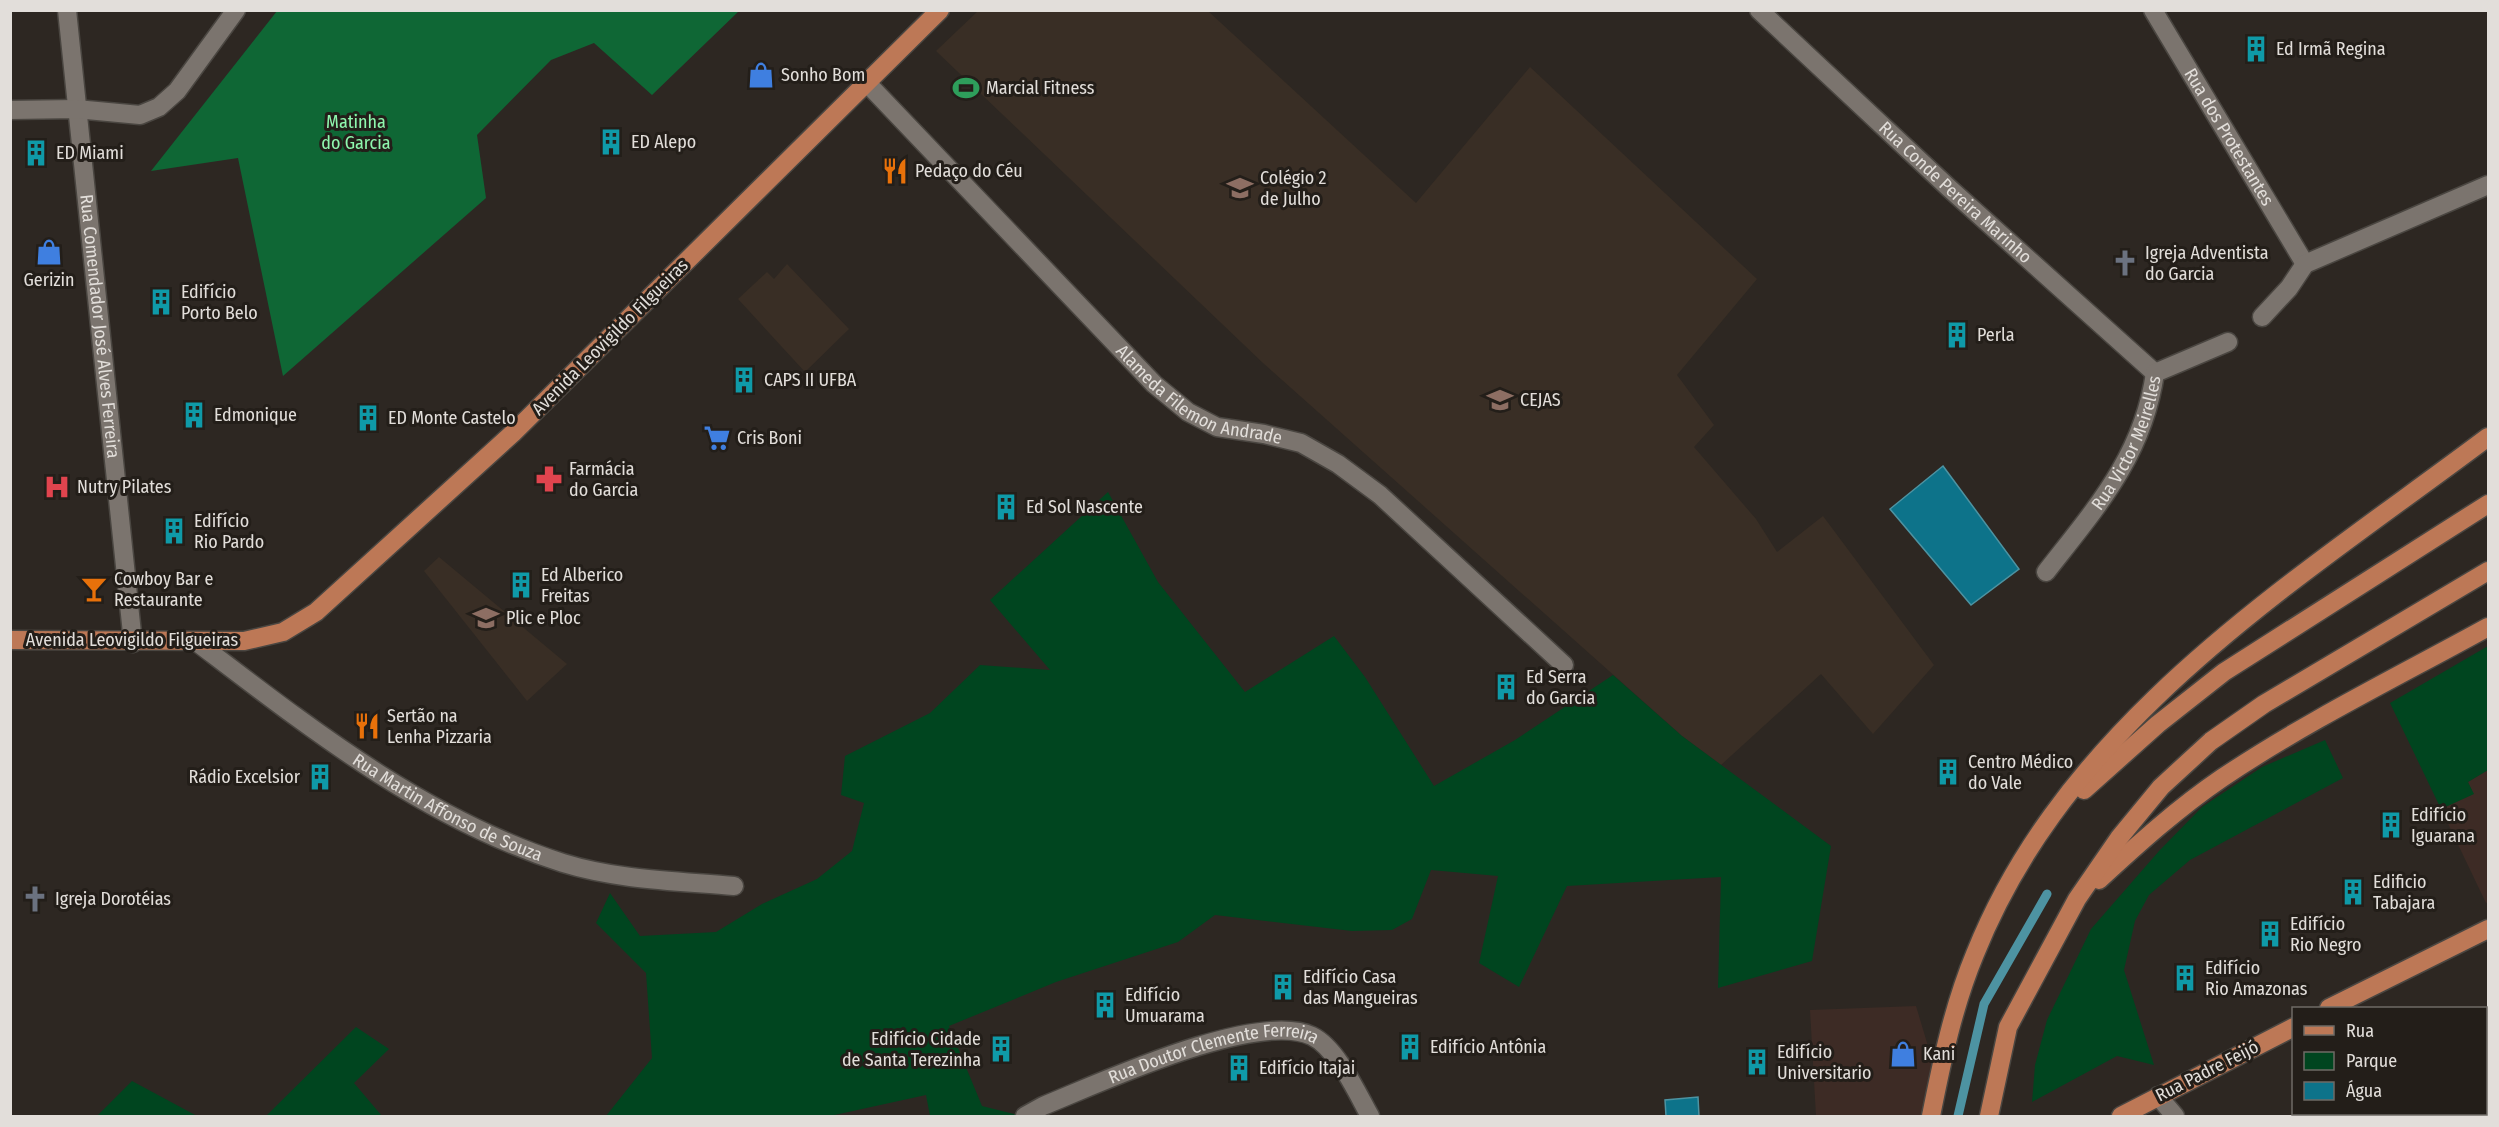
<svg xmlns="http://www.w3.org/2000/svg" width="2499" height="1127" font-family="'Fira Sans Condensed',sans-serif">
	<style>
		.commercial { fill: #3d2b25 }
		.built { fill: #392e25 }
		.green { fill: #00451f }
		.forest { fill: #0f6735 }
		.water { fill: #0d738a; stroke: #4d93a2; stroke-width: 1.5 }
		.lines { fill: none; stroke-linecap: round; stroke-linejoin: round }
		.stream { stroke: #4d93a2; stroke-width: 9 }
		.minor-casing { stroke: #4a4641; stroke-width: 21 }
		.major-casing { stroke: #4a4641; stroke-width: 21 }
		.minor { stroke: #7b746e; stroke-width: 18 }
		.major { stroke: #bd7856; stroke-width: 18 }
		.labels { text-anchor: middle; stroke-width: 6; stroke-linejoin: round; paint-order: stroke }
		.poi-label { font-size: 18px; fill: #e2deda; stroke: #231e19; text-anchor: start }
		.park-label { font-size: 18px; fill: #8ff8ae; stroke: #231e19 }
		.street-label { font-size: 18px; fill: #e2deda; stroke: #231e19 }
	</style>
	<rect width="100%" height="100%" fill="#2d2722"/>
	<g class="commercial">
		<path d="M2488 770V902L2486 903 2441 809 2473 794 2468 782Z"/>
		<path d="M1916 1006 1937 1076 1929 1116H1816L1810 1010Z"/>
	</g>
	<g class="built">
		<path d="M978 11H1208L1416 203 1530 67 1757 279 1677 375 1714 425 1694 447 1756 519 1777 552 1823 516 1934 665 1873 734 1821 674 1721 765 1682 736 1263 363 936 51Z"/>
		<path d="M787 264 849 329 805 372 738 299 767 272 774 279Z"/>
		<path d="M439 557 567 664 527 701 424 571Z"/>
	</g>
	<g class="green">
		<path d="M1108 492 1158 582 1245 692 1334 636 1365 677 1434 786 1515 740 1613 675 1682 736 1831 846 1812 961 1718 988 1721 877 1567 886 1519 987 1479 963 1498 876 1431 870 1412 919 1392 930 1352 931 1215 915 1178 942 1056 982 949 1026 982 1106 1022 1116H930L926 1095 830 1116H606L652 1058 646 973 596 923 610 893 640 936 716 932 762 904 817 879 852 851 864 803 841 795 845 756 930 713 980 665 1050 670 990 600Z"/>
		<path d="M2488 646V770L2468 782 2474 794 2441 809 2390 703Z"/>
		<path d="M2325 740 2343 778 2190 860 2149 895 2135 921 2124 970 2154 1065 2117 1056 2032 1102 2035 1065 2047 1020 2091 929 2159 851 2202 807 2262 767Z"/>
		<path d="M356 1027 389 1049 354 1083 382 1116H266Z"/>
		<path d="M132 1081 197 1116H97Z"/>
	</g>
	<path class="forest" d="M277 11V10L739 11 652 95 594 43 551 60 477 135 486 198 283 376 238 158 151 171Z"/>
	<g class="water">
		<path d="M1943 466 2019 569 1971 605 1890 509Z"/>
		<path d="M1698 1097 1699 1116H1666L1665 1100Z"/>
	</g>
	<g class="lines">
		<path class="stream" d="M1958 1116 1984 1004 2047 894"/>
		<g class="minor-casing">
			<g id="minor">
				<path id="s1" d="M67 10 133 643"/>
				<path id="s2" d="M1759 10 1949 188 2155 373"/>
				<path id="s3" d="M2153 10 2305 264"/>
				<path id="s4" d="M867 83 1154 384 1188 412 1217 427 1264 434 1301 443 1338 464 1380 495 1564 665"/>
				<path d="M10 110 76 109 140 115 159 107 177 91 236 10"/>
				<path d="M2262 317 2289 288 2305 264 2488 185"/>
				<path id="s5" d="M2046 572C2096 508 2143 456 2155 373L2228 342"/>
				<path id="s6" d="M198 643C311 729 425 819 563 863 618 880 677 881 734 886"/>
				<path d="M2158 1096 2175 1116"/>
				<path id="s7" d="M1025 1116 1043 1106C1100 1083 1256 1010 1312 1036 1337 1048 1357 1093 1370 1116"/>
			</g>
		</g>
		<g class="major-casing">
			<g id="major">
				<path d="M10 640 244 641 283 632 316 612 513 433 940 10"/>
				<path d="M2084 790 2158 724 2224 672 2488 504"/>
				<path d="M2099 880C2138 844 2178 808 2222 778 2307 721 2399 676 2488 627"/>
				<path d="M2329 1008 2488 929"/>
				<path d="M1931 1116C1942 1061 1953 1007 1975 954 2069 719 2295 582 2488 437"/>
				<path d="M1989 1116 2008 1027 2077 899 2119 838 2161 787 2211 741 2264 704 2488 571"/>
				<path d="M2121 1116 2294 1027"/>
			</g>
		</g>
		<use href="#minor" class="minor"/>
		<use href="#major" class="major"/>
	</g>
	<defs>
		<g id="building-bare" transform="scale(2.07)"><path d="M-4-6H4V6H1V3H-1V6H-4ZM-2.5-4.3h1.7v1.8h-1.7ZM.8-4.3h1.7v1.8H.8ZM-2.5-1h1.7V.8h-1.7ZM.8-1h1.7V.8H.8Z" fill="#0f9aa8" stroke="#231e19" stroke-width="2.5" paint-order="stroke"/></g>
		<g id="shop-bare" transform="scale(2.07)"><path d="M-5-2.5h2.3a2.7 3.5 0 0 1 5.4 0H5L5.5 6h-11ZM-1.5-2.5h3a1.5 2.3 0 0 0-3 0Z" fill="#3f7fe0" stroke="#231e19" stroke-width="2.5" paint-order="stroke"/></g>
		<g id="stadium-bare" transform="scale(2.07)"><path d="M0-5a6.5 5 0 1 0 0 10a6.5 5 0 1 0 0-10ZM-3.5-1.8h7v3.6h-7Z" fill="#2e9e5b" stroke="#231e19" stroke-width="2.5" paint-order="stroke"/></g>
		<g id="restaurant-bare" transform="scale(2.07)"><path d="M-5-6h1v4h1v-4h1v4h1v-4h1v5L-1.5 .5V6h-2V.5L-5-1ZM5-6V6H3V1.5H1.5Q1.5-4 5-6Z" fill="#e8710a" stroke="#231e19" stroke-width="2.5" paint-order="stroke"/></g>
		<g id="school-bare" transform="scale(2.07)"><path d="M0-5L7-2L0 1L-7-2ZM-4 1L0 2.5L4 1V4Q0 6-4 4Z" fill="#8d6e63" stroke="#231e19" stroke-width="2.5" paint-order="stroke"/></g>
		<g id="church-bare" transform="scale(2.07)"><path d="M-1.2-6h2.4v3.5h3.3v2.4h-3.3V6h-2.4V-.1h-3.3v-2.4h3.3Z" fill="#6b7280" stroke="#231e19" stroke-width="2.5" paint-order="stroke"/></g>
		<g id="supermarket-bare" transform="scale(2.07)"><path d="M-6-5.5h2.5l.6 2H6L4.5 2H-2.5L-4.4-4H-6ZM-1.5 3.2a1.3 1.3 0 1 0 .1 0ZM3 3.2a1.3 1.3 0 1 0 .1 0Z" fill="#3f7fe0" stroke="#231e19" stroke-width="2.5" paint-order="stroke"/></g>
		<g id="pharmacy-bare" transform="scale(2.07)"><path d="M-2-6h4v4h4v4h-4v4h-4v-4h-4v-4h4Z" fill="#e0444e" stroke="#231e19" stroke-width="2.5" paint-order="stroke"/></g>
		<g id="hospital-bare" transform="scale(2.07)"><path d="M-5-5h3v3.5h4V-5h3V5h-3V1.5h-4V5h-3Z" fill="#e0444e" stroke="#231e19" stroke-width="2.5" paint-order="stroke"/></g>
		<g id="bar-bare" transform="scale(2.07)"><path d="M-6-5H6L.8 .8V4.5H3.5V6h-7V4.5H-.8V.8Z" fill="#e8710a" stroke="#231e19" stroke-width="2.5" paint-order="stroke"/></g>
	</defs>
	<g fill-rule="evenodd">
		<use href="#building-bare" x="2256" y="49"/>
		<use href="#shop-bare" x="761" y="75"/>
		<use href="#stadium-bare" x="966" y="88"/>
		<use href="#building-bare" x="611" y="142"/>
		<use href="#building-bare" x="36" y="153"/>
		<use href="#restaurant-bare" x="895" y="171"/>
		<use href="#school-bare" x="1240" y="188"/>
		<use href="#shop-bare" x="49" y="252"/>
		<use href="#church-bare" x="2125" y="263"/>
		<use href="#building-bare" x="161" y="302"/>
		<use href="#building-bare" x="1957" y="335"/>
		<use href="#building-bare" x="744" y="380"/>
		<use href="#school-bare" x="1500" y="400"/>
		<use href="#building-bare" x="194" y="415"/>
		<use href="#building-bare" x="368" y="418"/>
		<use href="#supermarket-bare" x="717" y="438"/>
		<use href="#pharmacy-bare" x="549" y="479"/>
		<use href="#hospital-bare" x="57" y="487"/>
		<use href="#building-bare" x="1006" y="507"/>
		<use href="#building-bare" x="174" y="531"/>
		<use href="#building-bare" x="521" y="585"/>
		<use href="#bar-bare" x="94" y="589"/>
		<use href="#school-bare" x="486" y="618"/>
		<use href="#building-bare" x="1506" y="687"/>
		<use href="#restaurant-bare" x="367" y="726"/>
		<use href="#building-bare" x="1948" y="772"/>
		<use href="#building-bare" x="320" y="777"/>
		<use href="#building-bare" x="2391" y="825"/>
		<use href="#building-bare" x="2353" y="892"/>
		<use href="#church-bare" x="35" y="899"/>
		<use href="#building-bare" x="2270" y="934"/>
		<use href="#building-bare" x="2185" y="978"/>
		<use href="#building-bare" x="1283" y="987"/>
		<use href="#building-bare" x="1105" y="1005"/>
		<use href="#building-bare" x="1410" y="1047"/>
		<use href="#building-bare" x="1001" y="1049"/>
		<use href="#shop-bare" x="1903" y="1054"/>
		<use href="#building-bare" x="1757" y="1062"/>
		<use href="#building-bare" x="1239" y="1068"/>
	</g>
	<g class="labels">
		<g class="poi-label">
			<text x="2276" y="55">Ed Irmã Regina</text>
			<text x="781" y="81">Sonho Bom</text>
			<text x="986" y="94">Marcial Fitness</text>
			<text x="631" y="148">ED Alepo</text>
			<text x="56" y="159">ED Miami</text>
			<text x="915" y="177">Pedaço do Céu</text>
			<text x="1260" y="184">Colégio 2<tspan x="1260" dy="21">de Julho</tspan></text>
			<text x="2145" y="259">Igreja Adventista<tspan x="2145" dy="21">do Garcia</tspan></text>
			<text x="49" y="286" text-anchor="middle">Gerizin</text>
			<text x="181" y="298">Edifício<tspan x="181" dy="21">Porto Belo</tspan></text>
			<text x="1977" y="341">Perla</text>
			<text x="764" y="386">CAPS II UFBA</text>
			<text x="1520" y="406">CEJAS</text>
			<text x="214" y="421">Edmonique</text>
			<text x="388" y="424">ED Monte Castelo</text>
			<text x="737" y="444">Cris Boni</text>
			<text x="569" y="475">Farmácia<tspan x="569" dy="21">do Garcia</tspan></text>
			<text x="77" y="493">Nutry Pilates</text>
			<text x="1026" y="513">Ed Sol Nascente</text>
			<text x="194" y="527">Edifício<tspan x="194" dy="21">Rio Pardo</tspan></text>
			<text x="541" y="581">Ed Alberico<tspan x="541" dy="21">Freitas</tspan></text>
			<text x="114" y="585">Cowboy Bar e<tspan x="114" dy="21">Restaurante</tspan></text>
			<text x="506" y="624">Plic e Ploc</text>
			<text x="1526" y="683">Ed Serra<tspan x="1526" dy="21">do Garcia</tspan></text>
			<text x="387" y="722">Sertão na<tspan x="387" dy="21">Lenha Pizzaria</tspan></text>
			<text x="1968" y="768">Centro Médico<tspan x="1968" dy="21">do Vale</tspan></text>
			<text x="300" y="783" text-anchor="end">Rádio Excelsior</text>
			<text x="2411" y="821">Edifício<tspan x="2411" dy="21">Iguarana</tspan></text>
			<text x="2373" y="888">Edificio<tspan x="2373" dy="21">Tabajara</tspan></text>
			<text x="55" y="905">Igreja Dorotéias</text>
			<text x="2290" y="930">Edifício<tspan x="2290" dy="21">Rio Negro</tspan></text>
			<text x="2205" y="974">Edifício<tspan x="2205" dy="21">Rio Amazonas</tspan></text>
			<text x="1303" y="983">Edifício Casa<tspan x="1303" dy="21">das Mangueiras</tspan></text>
			<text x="1125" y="1001">Edifício<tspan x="1125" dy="21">Umuarama</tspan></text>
			<text x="981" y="1045" text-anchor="end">Edifício Cidade<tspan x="981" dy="21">de Santa Terezinha</tspan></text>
			<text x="1430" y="1053">Edifício Antônia</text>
			<text x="1777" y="1058">Edifício<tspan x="1777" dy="21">Universitario</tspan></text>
			<text x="1923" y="1060">Kani</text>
			<text x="1259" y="1074">Edifício Itajai</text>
		</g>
		<g class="park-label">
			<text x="356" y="128">Matinha<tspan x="356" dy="21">do Garcia</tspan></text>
		</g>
		<g class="street-label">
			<text dy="6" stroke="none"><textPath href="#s3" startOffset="148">Rua dos Protestantes</textPath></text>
			<text dy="6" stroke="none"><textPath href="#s2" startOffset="268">Rua Conde Pereira Marinho</textPath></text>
			<text dy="6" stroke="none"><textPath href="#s1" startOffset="318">Rua Comendador José Alves Ferreira</textPath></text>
			<text transform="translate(610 337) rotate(-45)" y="6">Avenida Leovigildo Filgueiras</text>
			<text dy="6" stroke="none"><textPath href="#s4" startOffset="462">Alameda Filemon Andrade</textPath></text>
			<text dy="6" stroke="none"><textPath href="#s5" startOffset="154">Rua Victor Meirelles</textPath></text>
			<text x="132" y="646">Avenida Leovigildo Filgueiras</text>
			<text dy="6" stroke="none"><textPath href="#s6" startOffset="300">Rua Martin Affonso de Souza</textPath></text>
			<text dy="6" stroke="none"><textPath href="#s7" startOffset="201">Rua Doutor Clemente Ferreira</textPath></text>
			<text transform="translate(2207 1071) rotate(-27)" y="6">Rua Padre Feijó</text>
		</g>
	</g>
	<rect width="2499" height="1127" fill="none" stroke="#e2deda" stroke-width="24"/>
	<rect x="2292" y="1007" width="195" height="108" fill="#231e19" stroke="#6f6b66" stroke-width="1.5"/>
	<rect x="2304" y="1026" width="30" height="9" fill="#bd7856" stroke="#6f6b66" stroke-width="1.5"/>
	<text x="2346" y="1037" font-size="18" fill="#e2deda">Rua</text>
	<rect x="2304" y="1052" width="30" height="18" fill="#00451f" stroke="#6f6b66" stroke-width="1.5"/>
	<text x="2346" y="1067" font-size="18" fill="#e2deda">Parque</text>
	<rect x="2304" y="1082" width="30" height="18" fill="#0d738a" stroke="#6f6b66" stroke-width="1.5"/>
	<text x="2346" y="1097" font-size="18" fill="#e2deda">Água</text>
</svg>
